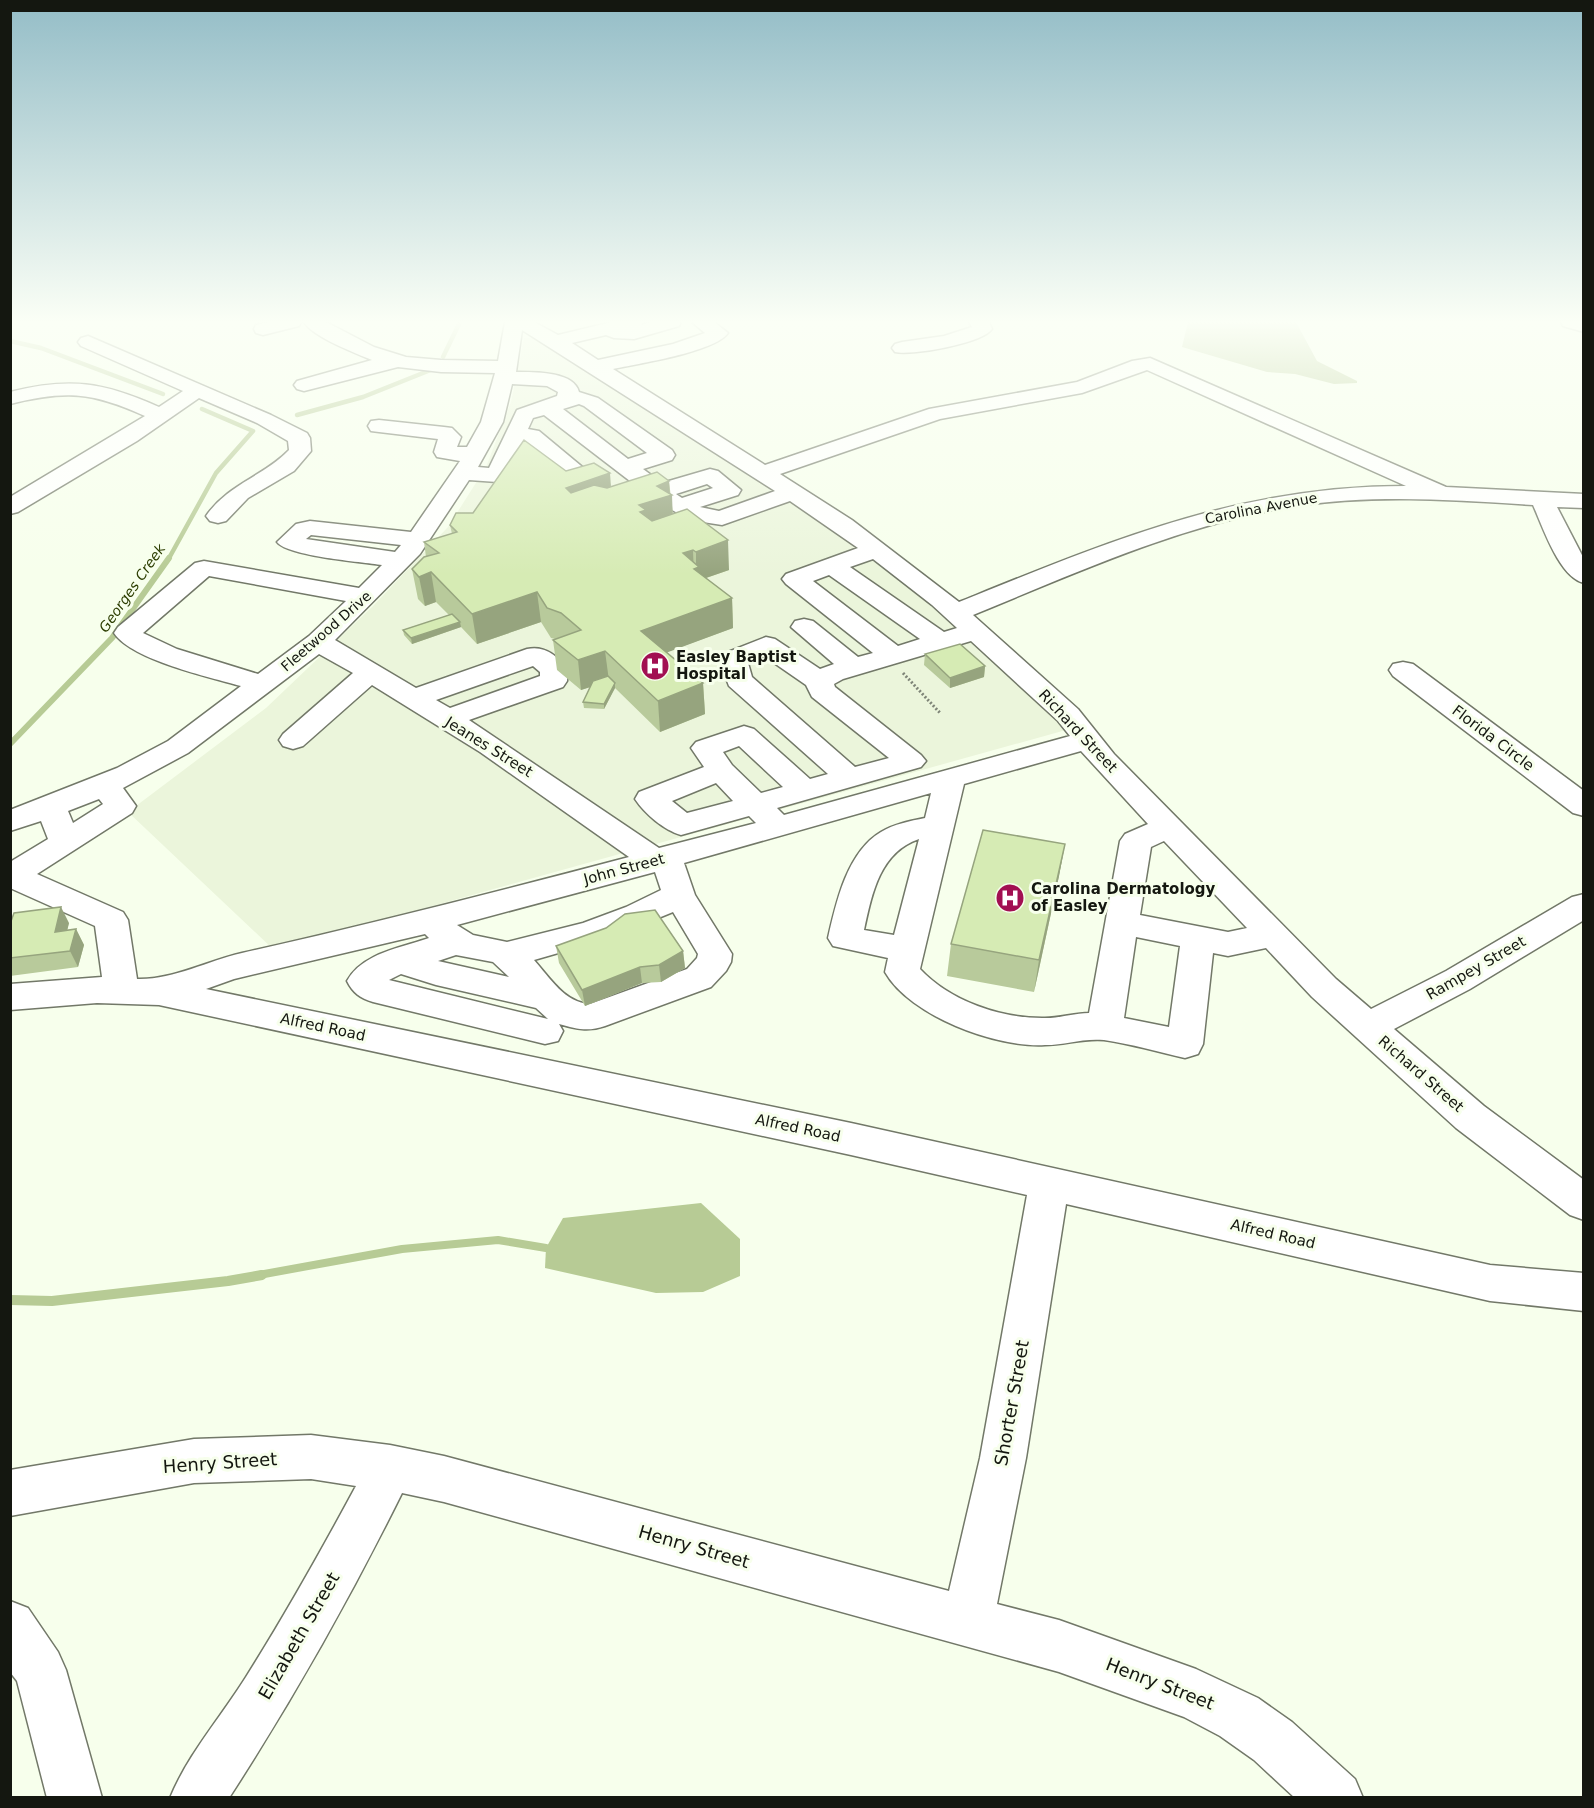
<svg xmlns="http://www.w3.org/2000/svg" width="1594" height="1808" font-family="'DejaVu Sans',sans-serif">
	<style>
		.built { fill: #ebf5db }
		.water { fill: #b7cb95 }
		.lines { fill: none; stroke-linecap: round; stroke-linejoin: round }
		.stream-far3 { stroke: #b7cb95; stroke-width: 4.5 }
		.stream-far2 { stroke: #b7cb95; stroke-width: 6 }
		.stream-far1 { stroke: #b7cb95; stroke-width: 8 }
		.stream { stroke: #b7cb95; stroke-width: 10 }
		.minor-casing { stroke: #727868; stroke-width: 3 }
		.path { stroke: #7f8578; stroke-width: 3; stroke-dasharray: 2 2; stroke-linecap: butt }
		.minor { fill: #fff; fill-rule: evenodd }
		.wall { fill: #b8ca9b }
		.shaded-wall { fill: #96a47e }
		.building { fill: #d6ebb4; stroke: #96a47e; stroke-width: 1.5 }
		.labels { text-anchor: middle; stroke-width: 6; stroke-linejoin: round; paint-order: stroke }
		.far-street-label { font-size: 14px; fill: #141710; stroke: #f7ffec }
		.far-water-label { font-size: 14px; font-style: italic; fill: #2c3d00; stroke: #f7ffec }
		.poi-label { font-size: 15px; font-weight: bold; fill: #141710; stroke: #f7ffec; text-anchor: start }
		.street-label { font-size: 15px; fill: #141710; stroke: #f7ffec }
		.near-street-label { font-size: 18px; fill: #141710; stroke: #f7ffec }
	</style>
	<rect width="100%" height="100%" fill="#f7ffec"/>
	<path class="built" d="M524 338H537L588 369 883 562 956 624 1066 730 274 950 128 812 266 708 373 606 448 527 486 467 511 402Z"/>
	<g class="water">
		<path d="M1188 322H1296L1317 361 1357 381V383L1334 384 1295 374 1267 372 1182 347Z"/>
		<path d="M701 1203 740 1239V1276L703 1292 656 1293 545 1268 546 1248 563 1218Z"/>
	</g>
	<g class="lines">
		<g class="stream-far3">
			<path d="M10 341 41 348 163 394"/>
			<path d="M443 357 460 322"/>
			<path d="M297 415 363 397 433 369"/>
			<path d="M168 560 216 473 253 431 202 409"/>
		</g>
		<path class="stream-far2" d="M10 744 112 638 169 558"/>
		<path class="stream-far1" d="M253 1276 402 1249 498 1240 546 1248"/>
		<path class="stream" d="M10 1300 52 1301 228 1281 262 1275"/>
		<g class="minor-casing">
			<g id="minor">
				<path d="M269 322H301L299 326 263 335 256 333 254 329 256 325Z"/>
				<path d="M304 322H326L374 347 406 357 441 360 498 361 505 322H534L558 335 612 322H643L641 325 652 322H681L679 326 634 339 614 338 606 335 572 343 598 360 673 344 705 333 692 322H714L728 333C715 352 636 364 613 369L765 465 929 409 1077 382 1132 361 1150 358 1446 487 1584 494V508L1557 507 1584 559V583C1559 577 1543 527 1533 505 1455 500 1375 494 1296 506 1183 524 1078 572 973 615L1078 709 1114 754 1336 979 1371 1009 1446 971 1572 897 1584 894V920L1470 989 1394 1029 1484 1106 1584 1180V1220L1570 1215 1456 1128 1312 997 1266 948 1228 956 1213 953 1203 1044 1198 1054 1185 1058C1159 1052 1131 1044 1104 1040 1082 1038 1066 1045 1045 1045 996 1048 910 1016 885 972L888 958 833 946 828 938C836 903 847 852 881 832 894 824 910 821 925 818L931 793 684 863 695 895 732 954 731 962 726 971 711 987 605 1026C588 1032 576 1029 559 1024L563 1031 558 1041 545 1044 373 1002C360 998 353 993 347 981 362 953 401 948 429 938L425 934 234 979 206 989 851 1123 1490 1265 1584 1273V1311L1490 1301 1066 1204 1026 1458 997 1604 1059 1620 1196 1669 1258 1698 1292 1722 1355 1779 1363 1798H1295L1254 1760 1220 1736 1184 1717 1059 1672 444 1502 402 1493C350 1598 293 1699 229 1798H170C188 1754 221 1717 246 1677 285 1615 321 1551 356 1486L311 1479 194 1483 10 1516V1470L194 1439 311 1435 390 1445 444 1456 949 1591 980 1458 1027 1195 851 1155 159 1005 97 1003 10 1010V984L102 977 95 926 10 888V862L48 839 41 821 10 831V810L117 768 168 741 241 686C209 677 132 660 114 633L118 627 195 563 204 561 359 588 382 565C362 562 287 556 277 542L296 524 310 521 411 532 460 461 437 457 434 452 438 439 379 432 371 431 368 426 371 421 379 420 444 427 452 428 461 437 457 447H467L481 422 495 373 441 372 398 367 304 391 297 389 294 385 297 381 372 360C355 353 313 337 304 322ZM522 330 775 491 719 511 700 507 738 495 741 490 718 471 710 469 662 483 643 469 672 460 675 455 672 450 598 398 579 392C574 371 533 372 516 372ZM1147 370 1406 486C1239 486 1110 541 959 602L852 520 780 474 940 419 1082 393ZM512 384 547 386 558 392 557 396 517 410 489 468 478 467 503 422ZM579 404 584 406 647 453 628 459 563 409ZM544 415 656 501 690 520 722 525 790 501 858 548 786 574 782 579 786 584 873 653 858 657 813 621 804 619 795 621 791 627 834 664 820 669 775 639 766 637 723 654 719 660 729 686 828 774 810 779 754 729 744 726 696 742 691 748 704 767 639 792 635 799C645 814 664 830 681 835L749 816 756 823 659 848 469 720 563 687 567 681 568 670C558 656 545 645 527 649L416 688 335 640 420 554 469 480 497 482 505 480 523 441 560 472 546 473 543 478 546 483 584 487 592 485 595 480 592 475 539 431 528 429 533 418ZM707 484 713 488 682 498 676 494ZM311 535 401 545 395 552 306 539ZM873 559 932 605 957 628 944 632 850 567ZM829 575 920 639 898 646 813 581ZM209 576 346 601 309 636 258 674 177 649 143 633ZM971 641 1058 721 1070 736 784 815 777 808 921 767 926 761 921 755 835 687 834 684 843 679ZM319 654 353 673 283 734 279 740 283 746 293 749 303 746 372 685 480 752 629 857C500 891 372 924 242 953 207 961 173 980 137 979L128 920 123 912 37 874 132 813 136 806 123 788 188 753ZM764 656 806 685 812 697 889 758 855 767 752 677 748 663ZM533 666 540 672V676L450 708 436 700ZM739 746 783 787 761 793 732 765 723 752ZM1081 751 1148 824 1125 834 1120 841 1089 1013C1073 1013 1058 1019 1042 1018 1000 1018 950 1001 920 969L964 784ZM716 783 733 801 687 813 672 801ZM99 799 103 804 73 823 68 811ZM919 839 894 935 864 930C872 893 880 852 919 839ZM1164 841 1247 928 1228 932 1140 915 1151 847ZM655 872 661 890 626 907 583 923 507 942 473 935 457 925ZM673 912 698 954 697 958 687 969 590 1004C565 1003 550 978 534 960L607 939ZM1136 937 1180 946 1169 1027 1124 1018ZM456 955 493 962 509 977 438 961ZM401 974 436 985 536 1008 548 1019 389 980Z"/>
				<path d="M969 322H989L992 329C983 343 912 356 895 352L892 348 895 344 902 342 944 336 972 327Z"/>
				<path d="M1561 322H1584V332L1563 326Z"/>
				<path d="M88 336 271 415 307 433 310 438 311 451 294 471 248 498 226 521 218 523 210 521 206 516C229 483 263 477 289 450L288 441 257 423 199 398 137 441 18 512 10 514V497L145 416C92 392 66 390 10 404V392C70 377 103 382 159 407L183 391 81 346 78 342 81 338Z"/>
				<path d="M1403 662 1413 664 1584 791V816L1573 813 1393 676 1389 670 1393 664Z"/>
				<path d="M10 1601 28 1608 58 1652 66 1670 102 1798H47L17 1681 10 1672Z"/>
			</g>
		</g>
		<path class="path" d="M903 673 941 714"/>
		<use href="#minor" class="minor"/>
	</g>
	<g class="wall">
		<path d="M566 471 611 487 669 481 673 514 729 570 706 578 732 598 733 628 667 652 703 683 705 714 660 732 615 688 604 709 584 708 583 702 590 687 581 690 557 670 553 640 555 639 551 638 541 622 477 644 461 627 412 644 404 635 403 630 449 615 436 602 425 606 418 599 412 569 426 557 424 542 452 534 450 525 473 513Z"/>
		<path d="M925 654 985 666 984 677 950 688 924 665Z"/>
		<path d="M1065 844 1059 876 1034 992 947 976 951 944Z"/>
		<path d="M69 923 67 930 76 929 84 945 78 967 10 976V924Z"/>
		<path d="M556 946 683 951 685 968 661 982 642 983 585 1006 559 963Z"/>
	</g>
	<g class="shaded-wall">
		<path d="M610 473 612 501 569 516 566 488Z"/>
		<path d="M669 481 670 495H672L673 523 642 541 639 505 657 486Z"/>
		<path d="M728 540 729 570 700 580 694 569 696 568V552Z"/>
		<path d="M693 550 694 579 683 553Z"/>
		<path d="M431 572 436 602 425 606 419 577Z"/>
		<path d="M537 592 541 622 477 644 472 614Z"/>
		<path d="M732 598 733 628 644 661 641 631Z"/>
		<path d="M460 622 461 627 412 644 411 638Z"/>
		<path d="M605 651 609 681 581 690 578 660Z"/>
		<path d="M985 666 984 677 950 688V678Z"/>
		<path d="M615 683V688L604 709V704Z"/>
		<path d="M703 683 705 714 660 732 658 701Z"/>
		<path d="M1065 844 1059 876 1034 992 1039 960Z"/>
		<path d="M61 907 69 923 63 948 55 932Z"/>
		<path d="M76 929 84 945 78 967 70 951Z"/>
		<path d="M683 951 685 968 661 982 659 965Z"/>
		<path d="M640 967 642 983 585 1006 582 990Z"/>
	</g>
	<g class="building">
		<path d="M524 440 566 471 594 463 610 473 566 488 571 493 594 485 607 488 657 472 669 481 657 486 672 495 639 505 646 510 640 512 652 521 687 509 728 540 696 552 693 550 683 553 699 567 694 569 732 598 641 631 703 683 658 701 605 651 578 660 553 640 581 630 561 613 547 608 537 592 472 614 431 572 419 577 412 569 424 557 439 553 424 542 457 532 450 525 456 513H473Z"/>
		<path d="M452 614 460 622 411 638 403 630Z"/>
		<path d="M960 644 985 666 950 678 925 654Z"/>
		<path d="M608 676 615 683 604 704 583 702 593 681Z"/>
		<path d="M983 830 1065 844 1039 960 951 944Z"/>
		<path d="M61 907 55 932 76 929 70 951 10 958V924L14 913Z"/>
		<path d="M655 910 683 951 659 965 640 967 582 990 556 946 606 928 625 914Z"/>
	</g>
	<linearGradient id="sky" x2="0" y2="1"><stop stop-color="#94bdc7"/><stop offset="0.56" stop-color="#fbfff6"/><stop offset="1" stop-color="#fbfff6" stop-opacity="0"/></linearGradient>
	<rect width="1594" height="575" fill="url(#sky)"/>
	<defs>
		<g id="hospital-disc" transform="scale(1.5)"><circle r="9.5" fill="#a20f52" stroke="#f7ffec"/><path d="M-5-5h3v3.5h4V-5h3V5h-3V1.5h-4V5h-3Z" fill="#fff"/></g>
	</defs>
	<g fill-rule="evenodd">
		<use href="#hospital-disc" x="655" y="666"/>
		<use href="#hospital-disc" x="1010" y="898"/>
	</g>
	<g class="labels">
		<g class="far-street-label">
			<text transform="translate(1261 508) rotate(-11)" y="5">Carolina Avenue</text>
			<text transform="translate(326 631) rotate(-41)" y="5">Fleetwood Drive</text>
		</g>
		<g class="far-water-label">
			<text transform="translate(132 588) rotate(-55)" y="5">Georges Creek</text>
		</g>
		<g class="poi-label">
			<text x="676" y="662">Easley Baptist<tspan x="676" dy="17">Hospital</tspan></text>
			<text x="1031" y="894">Carolina Dermatology<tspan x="1031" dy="17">of Easley</tspan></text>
		</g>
		<g class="street-label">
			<text transform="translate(1078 731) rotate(47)" y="5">Richard Street</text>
			<text transform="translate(1493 738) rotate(37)" y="5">Florida Circle</text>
			<text transform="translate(489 747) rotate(32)" y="5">Jeanes Street</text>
			<text transform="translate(624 869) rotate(-15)" y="5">John Street</text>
			<text transform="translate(1476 968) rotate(-30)" y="5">Rampey Street</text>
			<text transform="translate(323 1027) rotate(12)" y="5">Alfred Road</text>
			<text transform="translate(1421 1074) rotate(41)" y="5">Richard Street</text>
			<text transform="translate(798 1128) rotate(12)" y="5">Alfred Road</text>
			<text transform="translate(1273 1234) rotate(13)" y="5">Alfred Road</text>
		</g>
		<g class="near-street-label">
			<text transform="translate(1012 1403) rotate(-80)" y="6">Shorter Street</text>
			<text transform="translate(220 1463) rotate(-4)" y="6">Henry Street</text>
			<text transform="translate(694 1547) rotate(16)" y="6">Henry Street</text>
			<text transform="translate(299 1636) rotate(-60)" y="6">Elizabeth Street</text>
			<text transform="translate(1160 1684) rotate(21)" y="6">Henry Street</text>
		</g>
	</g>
	<rect width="1594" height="1808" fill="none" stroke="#141710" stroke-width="24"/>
</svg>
